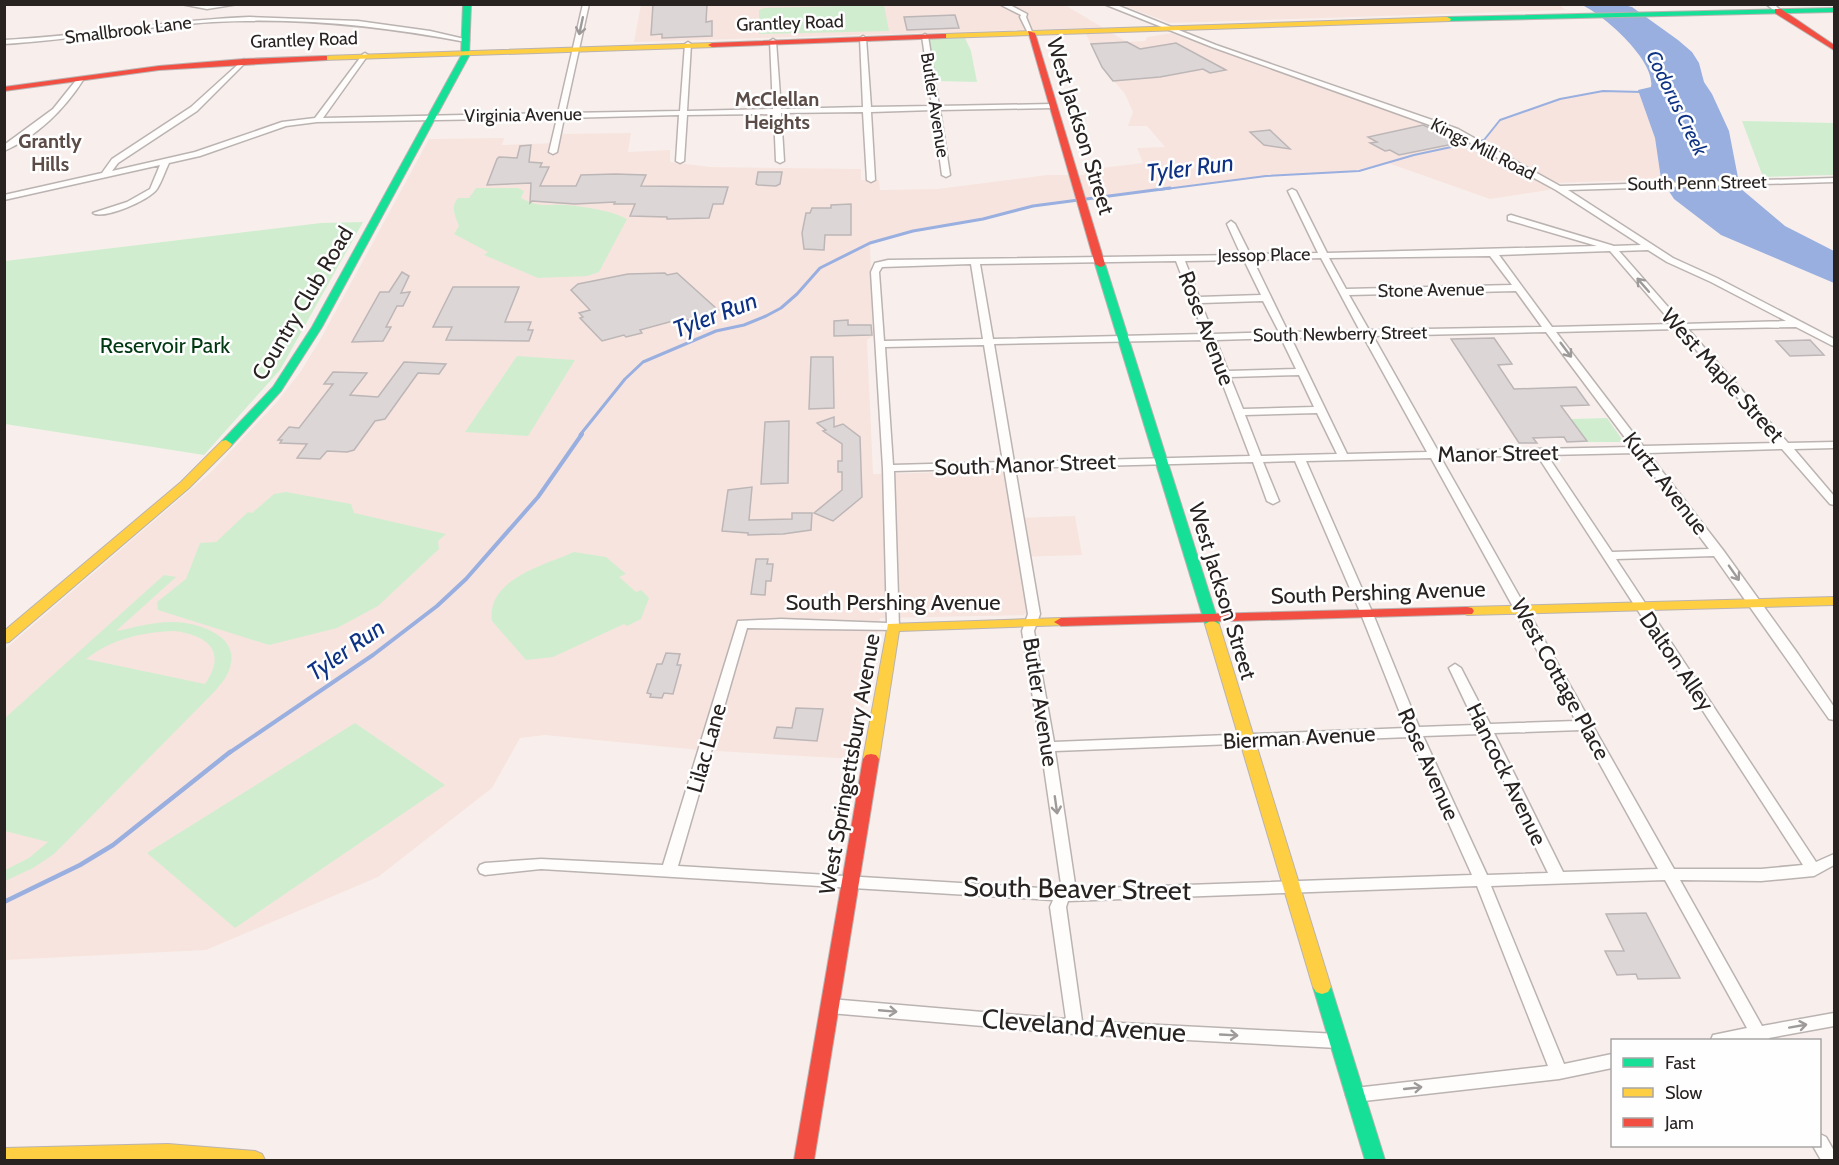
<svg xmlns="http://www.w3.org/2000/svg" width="1839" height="1165" font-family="Cabin,sans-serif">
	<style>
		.built { fill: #f7e4de }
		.green { fill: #d0eecf; fill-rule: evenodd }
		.water { fill: #99afe0 }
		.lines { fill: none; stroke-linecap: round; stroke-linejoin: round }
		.stream-far3 { stroke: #99afe0; stroke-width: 2 }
		.stream-far2 { stroke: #99afe0; stroke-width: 3 }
		.stream-far1 { stroke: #99afe0; stroke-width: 4 }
		.stream { stroke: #99afe0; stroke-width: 4.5 }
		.building { fill: #dcd6d7; stroke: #bcb6b7; stroke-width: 1.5 }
		.street-casing { stroke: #bab3b1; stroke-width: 3 }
		.fast-casing { stroke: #bab3b1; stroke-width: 2 }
		.slow-casing { stroke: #bab3b1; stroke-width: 2 }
		.jam-casing { stroke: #bab3b1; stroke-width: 2 }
		.street { fill: #fefdfc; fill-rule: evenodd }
		.fast { fill: #16e098; fill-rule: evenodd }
		.slow { fill: #ffcf43; fill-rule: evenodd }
		.jam { fill: #f24e42; fill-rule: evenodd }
		.oneway { stroke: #9e9a99 }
		.labels { text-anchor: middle; stroke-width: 5; stroke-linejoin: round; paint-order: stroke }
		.far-street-label { font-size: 18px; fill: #282220; stroke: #fefefe }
		.far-neighbourhood-label { font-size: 20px; font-weight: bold; fill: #5b4c47; stroke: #fefefe }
		.far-water-label { font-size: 20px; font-style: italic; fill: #0e3284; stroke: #fefefe }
		.street-label { font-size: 22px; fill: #282220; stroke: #fefefe }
		.park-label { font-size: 22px; fill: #003811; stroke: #fefefe }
		.water-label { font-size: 24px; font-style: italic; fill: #0e3284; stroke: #fefefe }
		.near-street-label { font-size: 27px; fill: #282220; stroke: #fefefe }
	</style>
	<rect width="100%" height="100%" fill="#f8efec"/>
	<g class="built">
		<path d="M641 5H1065L1127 42 1145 41 1147 37 1172 33 1400 113 1449 131 1469 143 1487 138 1500 120 1560 99 1599 92H1639L1655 138 1661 179 1557 183 1549 190 1490 199 1388 163 1342 173 1266 176 1033 206 983 219 913 231 870 243 873 336 867 340 873 474 1001 471 1005 475 1013 518 1075 516 1082 555 1018 557 1027 612 1024 615 880 618 854 759 699 750 545 735 520 738 492 788 378 877 206 950 5 960 4 650 211 472 276 403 301 371 320 340 429 139 504 138 502 145 555 143 557 134 631 133 628 152 670 150V162L710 167 861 169V180H879L880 190 937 189 1047 175H1085L1084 170 1143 163 1137 148 1165 147 1147 126H1128L1133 112 1125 94 1102 67 1083 28 634 42Z"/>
		<path d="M1559 5 1566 10 1170 23 1122 5Z"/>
	</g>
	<g class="green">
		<path d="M884 5 889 31 759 34V10L764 8Z"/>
		<path d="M965 38 971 51 977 82 935 81 928 39Z"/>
		<path d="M1742 121 1834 123V175L1763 177Z"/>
		<path d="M476 188H518L524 191 521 198C539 208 547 204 567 205 585 207 611 210 627 219L599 272 587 276 538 278 484 255 488 252 454 234 459 226C455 216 450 207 458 198H469Z"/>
		<path d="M363 222 280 370 204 455 5 424V261L321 223Z"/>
		<path d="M517 356 575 360 528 436 465 432Z"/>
		<path d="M1607 418 1624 442H1588L1571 419Z"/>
		<path d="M286 492 351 504 354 513 446 534 438 541 439 549 378 606 337 628 269 645 158 610 157 602 186 579 200 543 216 542 248 512 252 513 274 494Z"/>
		<path d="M574 552 606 557 626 574 619 577 636 592 641 590 649 598 641 619 627 626 624 624 553 657 526 660 492 621C486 579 545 565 574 552Z"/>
		<path d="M164 575 176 577 116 631C136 627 155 621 175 622 199 623 240 636 230 667 228 676 221 684 215 691L54 854 33 868 5 881V870L29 858 48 842 5 831V718ZM174 631C207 635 228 651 205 684L86 659C112 639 142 632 174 631Z"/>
		<path d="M355 723 445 785 235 928 147 853Z"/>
	</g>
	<path class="water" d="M1620 4 1632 7 1678 40 1692 52 1699 63 1704 82 1712 94 1729 131 1740 188 1785 226 1834 251V283L1721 235 1674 199 1661 179 1655 138 1638 90 1651 87C1656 61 1604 15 1582 5Z"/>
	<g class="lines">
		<path class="stream-far3" d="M1158 190 1266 176 1359 171 1414 155 1484 140 1500 120 1560 99 1603 91 1642 92"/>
		<path class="stream-far2" d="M580 435 625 379 643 362 716 331 744 325 766 316 781 308 797 294 820 268 870 243 913 231 983 219 1033 206 1170 188"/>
		<path class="stream-far1" d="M229 753 373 655 437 606 466 579 538 497 582 434"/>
		<path class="stream" d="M4 902 80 865 113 845 230 752"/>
	</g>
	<g class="building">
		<path d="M653 4H707L706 22 712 21V36L662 38V34L651 35Z"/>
		<path d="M955 15 959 28 907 30 904 17Z"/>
		<path d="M1127 42 1140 49 1176 43 1226 70 1210 73 1203 69 1160 77 1113 81 1102 67 1091 44Z"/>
		<path d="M1423 125 1463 142 1399 155 1390 150 1385 151 1370 143 1377 142 1368 137Z"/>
		<path d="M1270 130 1273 133 1290 149 1264 145 1250 132Z"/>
		<path d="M531 145 529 162 542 163 540 167H549L540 186H576L581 175 615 174 646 175 641 186 728 187 723 204H713L709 218 667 219V217L630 216 635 204H614L615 202 575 204 532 201 530 203 531 183 487 185 497 159 499 157 517 158 520 146Z"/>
		<path d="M758 172H782L780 184 776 186 758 185 756 184Z"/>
		<path d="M851 204V235H825L824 250 804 249 802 233 806 213H810L812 208H831V205Z"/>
		<path d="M402 272 409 276 401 293 410 292 403 306H397L386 327H391L383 341 352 342 380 292H389Z"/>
		<path d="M665 273 667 275 677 273 718 310 682 322 680 319 640 330 642 333 626 337 624 335 602 341 580 318 583 317 579 313 590 310 571 290 578 284 628 274Z"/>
		<path d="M453 287H519L505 322H531L528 330H533L529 341 446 340 452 327H433Z"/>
		<path d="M848 320V325H871L872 335 834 336V321Z"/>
		<path d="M1494 338 1512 364 1498 365 1514 389 1576 387 1589 405 1561 406 1587 441 1567 442 1564 437 1533 438 1537 443H1519L1451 339Z"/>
		<path d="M1810 340 1824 355 1790 356 1776 341Z"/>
		<path d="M811 357H833L834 408 809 409Z"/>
		<path d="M404 362 446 364 439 374 418 373 385 419 375 421 354 450 347 452 327 451 320 459 297 458 307 444 280 443 282 440H278L289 427 299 428 333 384H324L333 372 367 373 350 395 378 397Z"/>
		<path d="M834 417V427L843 424 860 437 862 497 833 521 814 513 842 490V472H838V461H842V444L823 431 826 430 817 423Z"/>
		<path d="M789 421 788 483 761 484 765 422Z"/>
		<path d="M752 487 749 520 792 519V513H812L811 530 783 534 748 535V533L722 531 728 490Z"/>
		<path d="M756 559H768L767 564H773L771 581H766L765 595 751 594Z"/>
		<path d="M666 653 680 654 677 665H681L673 694 664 693 662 698 650 697 651 694 647 693 657 664H662Z"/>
		<path d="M796 708 823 709 817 741 774 738 777 727 792 728Z"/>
		<path d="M1646 913 1680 978 1638 979 1636 974 1617 975 1605 951H1624L1606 914Z"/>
	</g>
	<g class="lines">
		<g class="street-casing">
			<g id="street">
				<path d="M181 4H238L207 9Z"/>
				<path d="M583 4H589L565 113 680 111 685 44 688 42 691 44 687 111 773 109 770 41 773 39 776 41 781 109 863 107 860 38 863 36 866 38 871 107 932 106 922 36 925 34 928 36 939 106 1052 104 1056 106 1052 108 940 110 950 175 946 177 942 175 933 110 871 112 875 180 871 182 867 180 863 112 781 113 784 161 780 163 776 161 774 114 687 115 684 161 680 163 676 161 679 115 564 118 557 152 553 154 549 152 557 118 317 122 286 126 200 156 169 163C165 171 162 181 157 189 150 200 103 220 93 213L127 202 150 189 160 165 4 200V195L102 173 112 159 191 107 244 59 247 61 197 111 118 163 112 171 195 152 282 122 315 118 363 54 365 53 368 55 323 118 558 113Z"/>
				<path d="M999 4H1008L1027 14 1026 17 1033 34 1028 33 1020 17 1021 15Z"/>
				<path d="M1104 4H1114L1216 45 1458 129 1560 186 1834 178V182L1568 190 1673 258 1717 278 1834 339V346L1831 345 1796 327 1688 329 1788 443 1834 442V448L1794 449 1834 496V505L1830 504 1782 449 1648 453 1723 550 1798 654 1834 707V720L1829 719 1714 556 1616 559 1816 862 1834 854V865L1814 876 1761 881 1680 880 1762 1026 1834 1013V1026L1769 1038 1770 1040H1711L1713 1035 1747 1028 1665 880 1491 886 1564 1064 1612 1054V1068L1559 1079 1355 1102 1349 1100 1346 1095 1349 1090 1355 1088 1548 1066 1477 886 1068 901 1066 907 1082 1021 1338 1034 1344 1036 1346 1041 1344 1046 1338 1048 1075 1034 830 1013 824 1011 822 1006 824 1001 830 999 1066 1019 1050 907 1053 900 541 869 485 875 480 873 478 869 480 865 485 863 541 859 663 865 738 621 781 619 887 623 883 468 871 272 875 263 888 260 1241 255 1227 224 1231 221 1235 224 1250 254 1318 253 1288 191 1292 189 1296 191 1327 253 1597 246 1508 220V216L1511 215 1614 246 1641 245 1556 190 1452 133 1212 47ZM1648 250 1667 262 1711 282 1786 321 1683 324 1619 251ZM1610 251 1673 324 1552 327 1499 255ZM1490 256 1512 285 1346 289 1329 258ZM1321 258 1360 331 1288 332 1253 260ZM1244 260 1261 295 1199 297 1185 261ZM1176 261 1204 334 993 339 980 264ZM971 264 983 339 884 341 879 272 882 267ZM1516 291 1542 327 1369 330 1349 295ZM1263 301 1279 332 1213 334 1201 303ZM1678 329 1777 443 1643 446 1556 332ZM1546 332 1632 447 1438 451 1373 336ZM1363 336 1427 452 1347 454 1291 338ZM1281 338 1296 369 1228 371 1216 340ZM1206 340 1250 456 1014 462 994 344ZM984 345 1003 462 893 465 885 347ZM1299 375 1314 407 1243 409 1230 377ZM1317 413 1337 454 1261 456 1245 415ZM1637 453 1709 549 1612 552 1547 455ZM1537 455 1803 865 1761 869H1674L1441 458ZM1431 458 1576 721 1490 724 1461 668 1455 664 1449 668 1476 725 1419 727 1373 614 1306 461ZM1295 461 1361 614 1406 728 1054 742 1034 631 1040 614 1015 468 1253 462 1267 501 1273 504 1279 501 1263 462ZM1004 468 1028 614 1022 631 1041 747 1061 884 1058 889 678 866 747 628 897 630 899 627 894 471ZM1581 730 1658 869 1563 872 1494 733ZM1481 734 1548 873 1487 875 1423 736ZM1410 737 1472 875 1073 889 1075 884 1055 751Z"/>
				<path d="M1766 4H1774L1781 11 1776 12Z"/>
				<path d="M249 17 358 21 430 31 469 40 466 42C382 26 298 17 213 22 143 26 74 40 4 44V40C86 36 167 20 249 17Z"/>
				<path d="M77 79 83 80C65 109 36 137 4 151V145L53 109Z"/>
				<path d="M1820 1134 1826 1137 1834 1151V1160H1821L1813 1146H1820Z"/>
			</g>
		</g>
		<g class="fast-casing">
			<g id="fast">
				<path d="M463 4H471L469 56 322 327 281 391 230 447H222L220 444 222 441 273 387 312 327 461 56Z"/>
				<path d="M1834 8V12L1447 21 1443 19 1447 17Z"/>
				<path d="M1100 261 1105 264 1219 624 1217 627H1207L1205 624 1095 264Z"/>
				<path d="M1322 980 1328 982 1331 987 1385 1160H1365L1313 987 1316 982Z"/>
			</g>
		</g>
		<g class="slow-casing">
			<g id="slow">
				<path d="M1447 17 1451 19 1450 21 943 38 939 36 943 34Z"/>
				<path d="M712 43 716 45 715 47 324 60 320 58 324 56Z"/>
				<path d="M226 440 232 444 230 447 189 488 9 642 4 643V631L181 482 222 441Z"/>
				<path d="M1834 597V605L1467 615 1460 611 1467 607Z"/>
				<path d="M1061 618 1068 622 1066 625 899 631 879 759 876 763H866L863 759 888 624Z"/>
				<path d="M1212 620 1219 624 1331 987 1328 992 1322 994 1316 992 1313 987 1205 624Z"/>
				<path d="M168 1144 255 1151 262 1154 265 1160H4V1148Z"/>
			</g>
		</g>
		<g class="jam-casing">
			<g id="jam">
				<path d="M1775 9H1781L1834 45V50L1775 13Z"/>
				<path d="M1028 31 1035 33 1105 264 1104 266 1100 267 1095 264Z"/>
				<path d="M943 34H946V38L712 47 708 45 712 43Z"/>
				<path d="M324 56H327V60L159 70 4 91V87L159 66 244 59Z"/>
				<path d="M1467 607 1472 608 1474 611 1472 614 1061 626 1054 622 1061 618Z"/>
				<path d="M871 754 876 755 879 759 814 1160H794L863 759 866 755Z"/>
			</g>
		</g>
		<use href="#street" class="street"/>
		<use href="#fast" class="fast"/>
		<use href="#slow" class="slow"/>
		<use href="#jam" class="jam"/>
	</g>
	<defs><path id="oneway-shaft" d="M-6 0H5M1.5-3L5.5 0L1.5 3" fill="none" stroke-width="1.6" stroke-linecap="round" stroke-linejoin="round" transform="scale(1.5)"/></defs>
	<g class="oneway">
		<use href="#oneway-shaft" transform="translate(581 26) rotate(102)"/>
		<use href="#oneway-shaft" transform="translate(1643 285) rotate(-131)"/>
		<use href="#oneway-shaft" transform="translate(1566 350) rotate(53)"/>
		<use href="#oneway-shaft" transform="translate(1734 573) rotate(55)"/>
		<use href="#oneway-shaft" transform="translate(1056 805) rotate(82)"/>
		<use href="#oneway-shaft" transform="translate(888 1011) rotate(5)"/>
		<use href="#oneway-shaft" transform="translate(1798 1026) rotate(-10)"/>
		<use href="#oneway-shaft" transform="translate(1229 1035) rotate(3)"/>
		<use href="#oneway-shaft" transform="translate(1413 1088) rotate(-6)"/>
	</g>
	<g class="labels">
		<g class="far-street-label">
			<text transform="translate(790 23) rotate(-2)" y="6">Grantley Road</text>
			<text transform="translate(128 30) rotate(-7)" y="6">Smallbrook Lane</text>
			<text transform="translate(304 40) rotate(-2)" y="6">Grantley Road</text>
			<text transform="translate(935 105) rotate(81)" y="6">Butler Avenue</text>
			<text transform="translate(523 115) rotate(-1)" y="6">Virginia Avenue</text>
			<text transform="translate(1483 149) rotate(27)" y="6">Kings Mill Road</text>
			<text transform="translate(1697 183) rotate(-1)" y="6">South Penn Street</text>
			<text transform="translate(1264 255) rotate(-1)" y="6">Jessop Place</text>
			<text transform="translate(1431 290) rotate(-1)" y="6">Stone Avenue</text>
			<text transform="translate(1340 334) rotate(-1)" y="6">South Newberry Street</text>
		</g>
		<g class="far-neighbourhood-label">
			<text x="777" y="106">McClellan<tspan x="777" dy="23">Heights</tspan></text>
			<text x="50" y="148">Grantly<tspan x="50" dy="23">Hills</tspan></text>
		</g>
		<g class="far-water-label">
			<text transform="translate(1677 103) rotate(64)" y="7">Codorus Creek</text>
		</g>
		<g class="street-label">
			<text transform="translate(1081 126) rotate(73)" y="8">West Jackson Street</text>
			<text transform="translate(302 303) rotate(-59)" y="8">Country Club Road</text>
			<text transform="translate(1207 328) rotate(69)" y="8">Rose Avenue</text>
			<text transform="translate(1723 375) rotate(48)" y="8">West Maple Street</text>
			<text transform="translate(1498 453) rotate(-1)" y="8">Manor Street</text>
			<text transform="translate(1025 464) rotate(-2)" y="8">South Manor Street</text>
			<text transform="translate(1666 483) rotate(52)" y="8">Kurtz Avenue</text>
			<text transform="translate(1223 591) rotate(73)" y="8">West Jackson Street</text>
			<text transform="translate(1378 592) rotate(-2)" y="8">South Pershing Avenue</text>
			<text x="893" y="610">South Pershing Avenue</text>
			<text transform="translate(1677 661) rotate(56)" y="8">Dalton Alley</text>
			<text transform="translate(1561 679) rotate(61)" y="8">West Cottage Place</text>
			<text transform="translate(1041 702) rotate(81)" y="8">Butler Avenue</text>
			<text transform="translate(1299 737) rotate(-3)" y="8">Bierman Avenue</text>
			<text transform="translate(706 748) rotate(-74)" y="8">Lilac Lane</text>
			<text transform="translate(849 764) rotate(-80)" y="8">West Springettsbury Avenue</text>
			<text transform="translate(1429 764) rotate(66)" y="8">Rose Avenue</text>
			<text transform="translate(1507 774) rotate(64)" y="8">Hancock Avenue</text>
		</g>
		<g class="park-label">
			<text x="165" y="353">Reservoir Park</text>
		</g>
		<g class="water-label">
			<text transform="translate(1190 168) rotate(-7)" y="8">Tyler Run</text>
			<text transform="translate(715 315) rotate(-21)" y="8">Tyler Run</text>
			<text transform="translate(346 650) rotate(-35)" y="8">Tyler Run</text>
		</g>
		<g class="near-street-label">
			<text transform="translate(1077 889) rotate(1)" y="9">South Beaver Street</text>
			<text transform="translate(1084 1026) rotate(4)" y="9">Cleveland Avenue</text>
		</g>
	</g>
	<rect width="1839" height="1165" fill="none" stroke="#282220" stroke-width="12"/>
	<rect x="1611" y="1039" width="210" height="108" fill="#fefefe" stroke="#a8a6a5" stroke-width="1.5"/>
	<rect x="1623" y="1058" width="30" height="9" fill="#16e098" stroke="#a8a6a5" stroke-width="1.5"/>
	<text x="1665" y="1069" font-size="18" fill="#282220">Fast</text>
	<rect x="1623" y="1088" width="30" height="9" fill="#ffcf43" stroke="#a8a6a5" stroke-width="1.5"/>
	<text x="1665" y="1099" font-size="18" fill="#282220">Slow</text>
	<rect x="1623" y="1118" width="30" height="9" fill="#f24e42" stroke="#a8a6a5" stroke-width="1.5"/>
	<text x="1665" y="1129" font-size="18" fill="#282220">Jam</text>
</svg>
